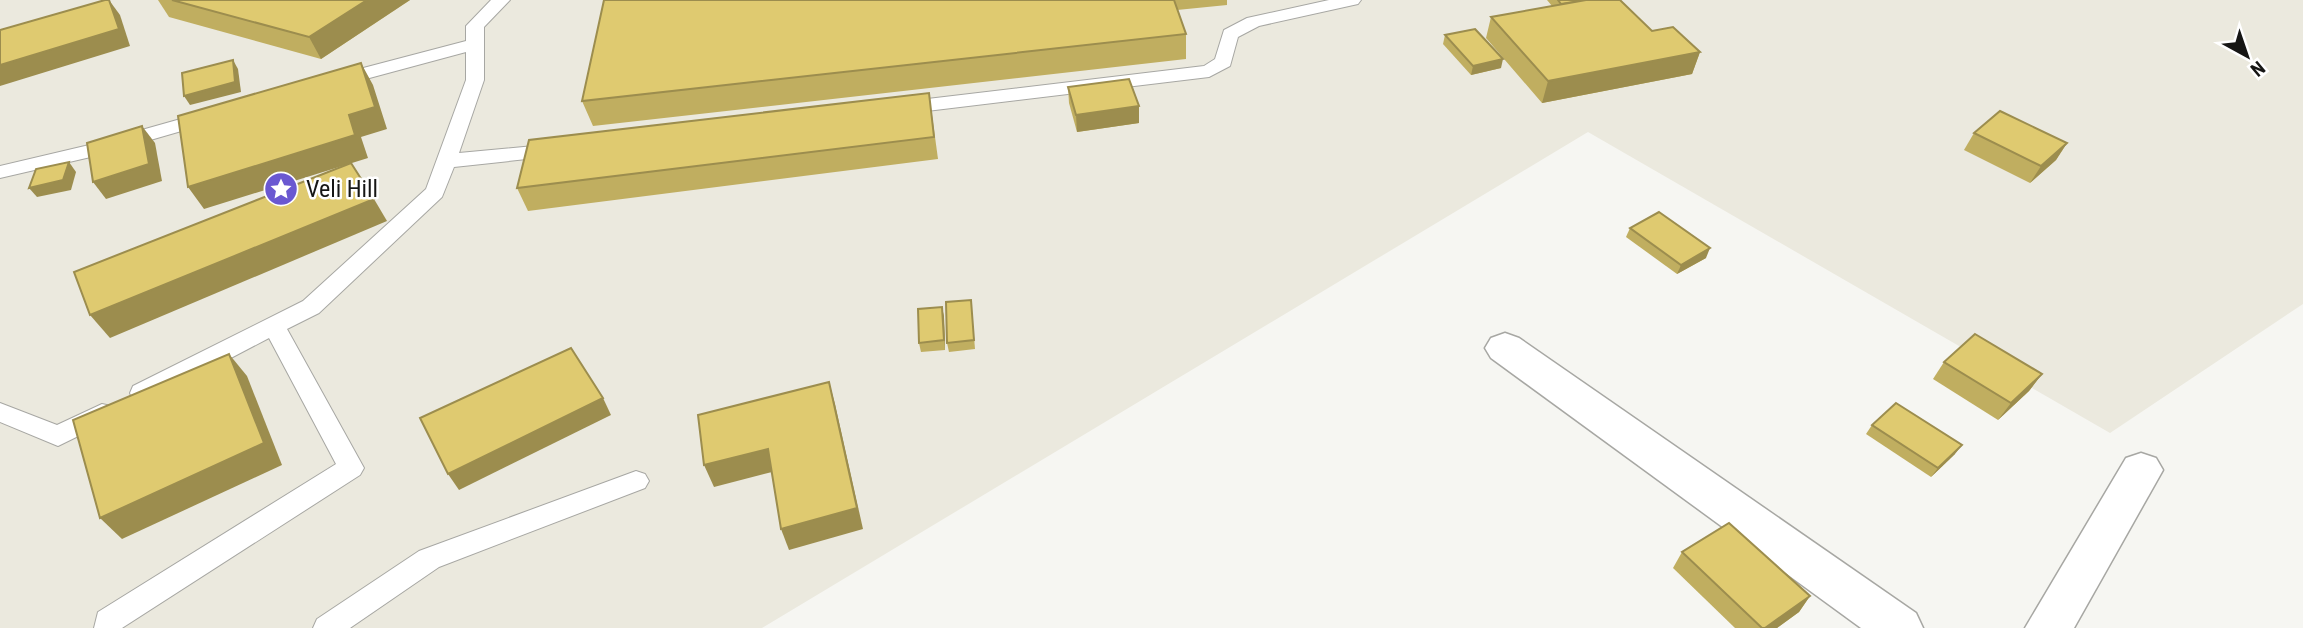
<svg xmlns="http://www.w3.org/2000/svg" width="2303" height="628" font-family="'Roboto Condensed',sans-serif">
	<style>
		.built { fill: #ebe9de }
		.lines { fill: none; stroke-linecap: round; stroke-linejoin: round }
		.lane-casing { stroke: #a7a7a3; stroke-width: 2 }
		.street-casing { stroke: #a7a7a3; stroke-width: 3 }
		.lane { fill: #fff; fill-rule: evenodd }
		.street { fill: #fff; fill-rule: evenodd }
		.wall { fill: #c0ae60 }
		.shaded-wall { fill: #9c8d4e }
		.building { fill: #dfca70; stroke: #9c8d4e; stroke-width: 2 }
		.labels { text-anchor: middle; stroke-width: 5; stroke-linejoin: round; paint-order: stroke }
		.poi-label { font-size: 24px; fill: #161615; stroke: #fff; text-anchor: start }
	</style>
	<rect width="100%" height="100%" fill="#f6f6f2"/>
	<path class="built" d="M0 0H2303V304L2110 433 1588 132 762 628H0Z"/>
	<g class="lines">
		<g class="lane-casing">
			<g id="lane">
				<path d="M491 0H510L484 27V80L459 153 555 144 562 146 565 150 562 154 555 156 454 167 442 197 319 313 287 329 364 468 360 475 122 628H94L98 612 336 464 269 338 151 400 142 402 133 400 130 393 133 386 303 301 426 189 466 80V52L336 87 327 81 329 77 466 41V26Z"/>
				<path d="M1329 0H1361L1358 4 1259 26 1238 37 1230 66 1209 77 902 114 892 108 902 102 1204 66 1215 59 1224 30 1247 18Z"/>
				<path d="M209 111 219 117 216 121 95 156 0 178V166L85 146Z"/>
				<path d="M0 403 57 425 102 404 111 406 114 413 111 420 58 446 0 422Z"/>
				<path d="M636 471 645 474 649 481 645 488 439 567 350 628H313L317 619 419 551Z"/>
			</g>
		</g>
		<g class="street-casing">
			<g id="street">
				<path d="M1505 333 1519 338 1916 613 1923 628H1861L1491 358 1485 348 1491 338Z"/>
				<path d="M2141 453 2156 458 2163 470 2074 628H2025L2126 458Z"/>
			</g>
		</g>
		<use href="#lane" class="lane"/>
		<use href="#street" class="street"/>
	</g>
	<g class="wall">
		<path d="M158 0H410L321 59 169 17Z"/>
		<path d="M604 0H1227V5L1177 10 1186 34V59L593 126 582 101Z"/>
		<path d="M1547 0H1620L1652 31 1700 52 1692 74 1542 103 1486 38 1491 17 1552 6Z"/>
		<path d="M1445 35 1501 68 1471 75 1443 44Z"/>
		<path d="M1068 87 1139 106V123L1077 132 1069 103Z"/>
		<path d="M932 115 938 159 528 211 517 188Z"/>
		<path d="M1974 133 2067 143 2056 160 2030 183 1964 150Z"/>
		<path d="M1630 228 1706 258 1677 274 1626 237Z"/>
		<path d="M971 300 975 349 949 352 947 343Z"/>
		<path d="M942 307 944 317 945 350 921 352 919 343Z"/>
		<path d="M1944 362 2042 374 2029 391 1998 420 1933 379Z"/>
		<path d="M1872 425 1955 454 1931 477 1866 434Z"/>
		<path d="M1682 552 1810 596 1799 612 1777 628H1735L1673 568Z"/>
	</g>
	<g class="shaded-wall">
		<path d="M109 0 120 15 130 46 0 86V65Z"/>
		<path d="M367 0H410L321 59 309 37Z"/>
		<path d="M1700 52 1692 74 1542 103 1548 81Z"/>
		<path d="M1503 59 1501 68 1471 75 1473 66Z"/>
		<path d="M233 60 238 69 241 92 190 105 184 96Z"/>
		<path d="M361 63 373 85 387 129 361 137 368 158 204 209 188 187 349 115Z"/>
		<path d="M1139 106V123L1077 132 1076 115Z"/>
		<path d="M142 126 155 143 162 181 106 199 93 182Z"/>
		<path d="M2067 143 2056 160 2030 183 2041 166Z"/>
		<path d="M69 162 76 172 71 190 37 197 29 188Z"/>
		<path d="M374 199 387 221 110 338 90 315Z"/>
		<path d="M1710 248 1706 258 1677 274 1681 265Z"/>
		<path d="M942 307 944 317 945 350 944 340Z"/>
		<path d="M229 354 247 376 282 465 122 539 100 518Z"/>
		<path d="M2042 374 2029 391 1998 420 2011 403Z"/>
		<path d="M829 382 835 404 863 529 789 550 781 529Z"/>
		<path d="M603 398 611 415 459 490 448 474Z"/>
		<path d="M1962 445 1955 454 1931 477 1938 468Z"/>
		<path d="M768 449 776 471 714 487 704 465Z"/>
		<path d="M1810 596 1799 612 1777 628H1765Z"/>
	</g>
	<g class="building">
		<path d="M105 0H109L119 29 0 65V30Z"/>
		<path d="M172 0H367L309 37Z"/>
		<path d="M604 0H1174L1186 34 582 101Z"/>
		<path d="M1558 0H1586L1561 4Z"/>
		<path d="M1586 0H1620L1652 31 1673 27 1700 52 1548 81 1491 17Z"/>
		<path d="M1475 29 1503 59 1473 66 1445 35Z"/>
		<path d="M233 60 235 82 184 96 182 73Z"/>
		<path d="M361 63 375 107 349 115 355 135 188 187 178 116Z"/>
		<path d="M1129 79 1139 106 1076 115 1068 87Z"/>
		<path d="M929 93 934 137 517 188 529 140Z"/>
		<path d="M2000 111 2067 143 2041 166 1974 133Z"/>
		<path d="M142 126 149 164 93 182 87 143Z"/>
		<path d="M69 162 63 180 29 188 36 169Z"/>
		<path d="M351 163 374 199 90 315 74 272Z"/>
		<path d="M1659 212 1710 248 1681 265 1630 228Z"/>
		<path d="M971 300 974 340 947 343 946 302Z"/>
		<path d="M942 307 944 340 919 343 918 309Z"/>
		<path d="M1975 334 2042 374 2011 403 1944 362Z"/>
		<path d="M571 348 603 398 448 474 420 418Z"/>
		<path d="M229 354 264 443 100 518 73 420Z"/>
		<path d="M829 382 857 508 781 529 768 449 704 465 698 415Z"/>
		<path d="M1896 403 1962 445 1938 468 1872 425Z"/>
		<path d="M1729 523 1810 596 1765 628H1762L1682 552Z"/>
	</g>
	<defs>
		<g id="sight-disc" transform="scale(1.75)"><circle r="9.5" fill="#6a58d1" stroke="#fff"/><path d="M0-6L1.8-2.2L6-1.7L2.9 1.2L3.7 5.4L0 3.3L-3.7 5.4L-2.9 1.2L-6-1.7L-1.8-2.2Z" fill="#fff"/></g>
	</defs>
	<g fill-rule="evenodd">
		<use href="#sight-disc" x="281" y="189"/>
	</g>
	<g class="labels">
		<g class="poi-label">
			<text x="306" y="197">Veli Hill</text>
		</g>
	</g>
	<g transform="translate(2247 56) rotate(140)" stroke="#ffffff" stroke-width="5" paint-order="stroke">
	<path d="M0-5L12 26L0 18L-12 26Z" fill="#161615"/>
	<text y="-10" font-size="19" font-weight="bold" text-anchor="middle" fill="#161615">N</text>
	</g>
</svg>
